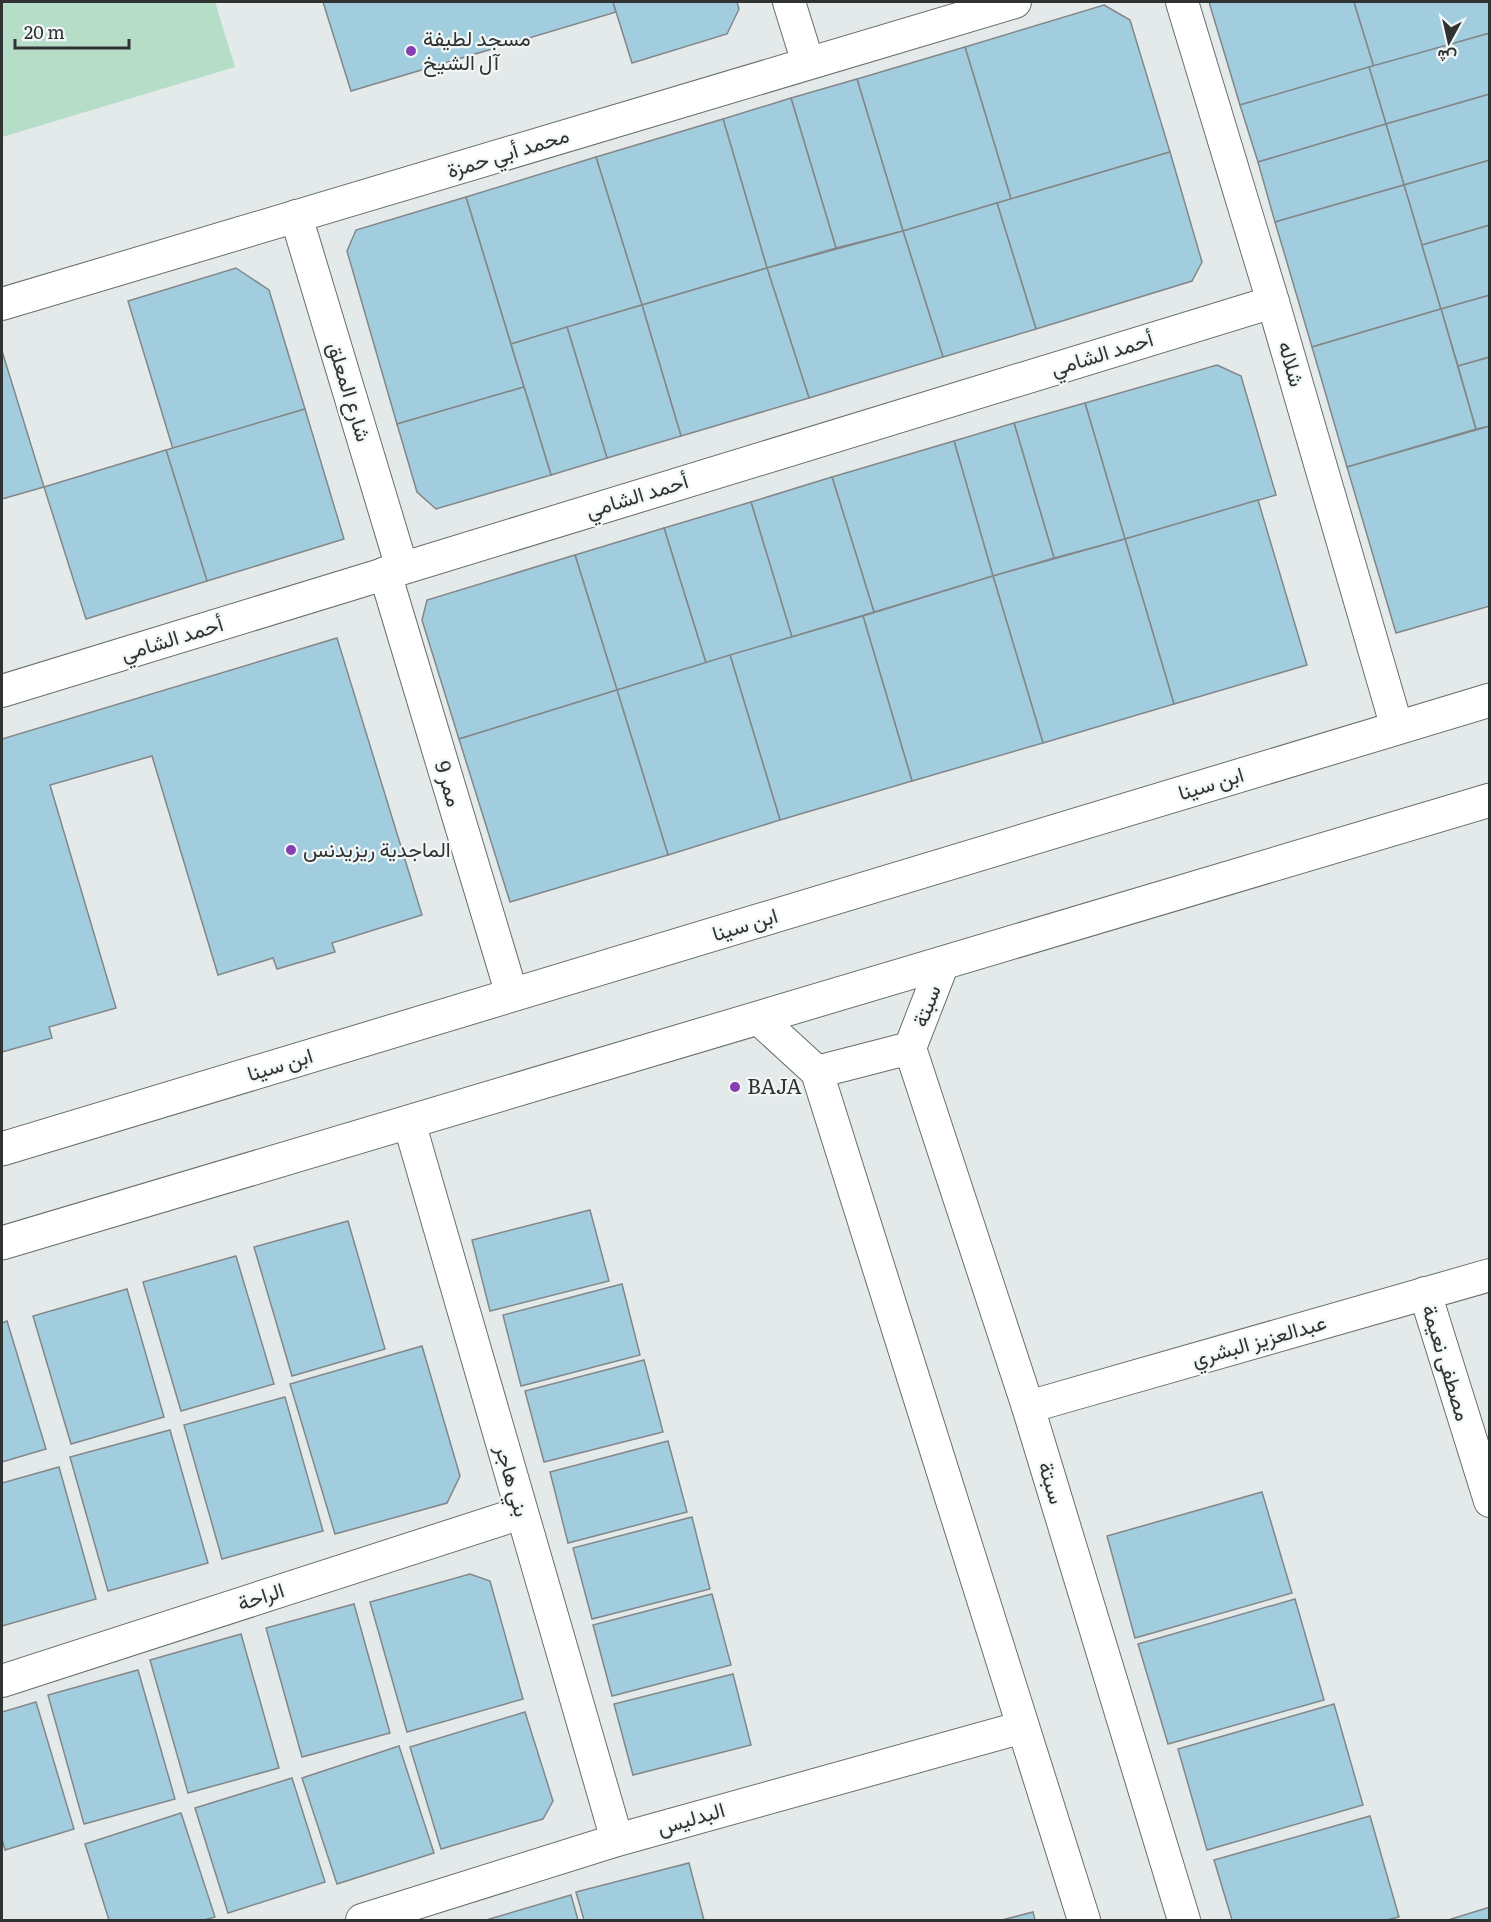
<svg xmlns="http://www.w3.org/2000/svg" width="1491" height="1922" font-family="Literata,Vazirmatn,serif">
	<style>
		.park { fill: #b5ddc8 }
		.building { fill: #a2cddf; stroke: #838789; stroke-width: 1.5 }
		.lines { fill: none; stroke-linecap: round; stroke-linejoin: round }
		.minor-casing { stroke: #696e6e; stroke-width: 34 }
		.tertiary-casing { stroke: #696e6e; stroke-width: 35 }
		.minor { stroke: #fff; stroke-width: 32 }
		.tertiary { stroke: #fff; stroke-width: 33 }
		.poi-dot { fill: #863fb2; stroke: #f1f7f7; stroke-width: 2 }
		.labels { text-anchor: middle; stroke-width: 4.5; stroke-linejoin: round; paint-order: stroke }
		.poi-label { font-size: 21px; fill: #313333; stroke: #f1f7f7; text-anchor: start }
		.street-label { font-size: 21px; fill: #313333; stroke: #f1f7f7 }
	</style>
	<rect width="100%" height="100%" fill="#e4e9ea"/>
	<path class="park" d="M2 2H215L235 67 2 137Z"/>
	<g class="building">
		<path d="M323 2H613L616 12 351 91Z"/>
		<path d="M613 2H737L739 9 727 34 632 63Z"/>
		<path d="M1209 2H1354L1374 67 1240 105Z"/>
		<path d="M1354 2H1490V33L1374 67Z"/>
		<path d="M1104 5 1130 20 1170 152 1011 199 965 47Z"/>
		<path d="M1490 33V94L1386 124 1369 67Z"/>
		<path d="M965 47 1011 199 903 231 857 79Z"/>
		<path d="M1369 67 1386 124 1258 162 1240 105Z"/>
		<path d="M857 79 903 231 836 248 791 98Z"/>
		<path d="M1490 94V160L1404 185 1386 124Z"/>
		<path d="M791 98 836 248 767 268 723 119Z"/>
		<path d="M723 119 767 268 642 305 596 157Z"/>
		<path d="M1386 124 1404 185 1275 222 1258 162Z"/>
		<path d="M1170 152 1202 262 1192 281 1036 329 997 203Z"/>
		<path d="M596 157 642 305 511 344 466 197Z"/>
		<path d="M1490 160V225L1422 245 1404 185Z"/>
		<path d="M1404 185 1441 309 1312 347 1275 222Z"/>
		<path d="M466 197 524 387 397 424 347 251 356 230Z"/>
		<path d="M997 203 1036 329 943 357 903 231Z"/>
		<path d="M1490 225V295L1441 309 1422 245Z"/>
		<path d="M903 231 943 357 809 398 767 268Z"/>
		<path d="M236 268 269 290 305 409 173 449 128 301Z"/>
		<path d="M767 268 809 398 681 436 642 305Z"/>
		<path d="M1490 295V357L1458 366 1441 309Z"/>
		<path d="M642 305 681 436 607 458 567 327Z"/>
		<path d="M1441 309 1476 429 1347 467 1312 347Z"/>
		<path d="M567 327 607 458 551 475 511 344Z"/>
		<path d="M2 351 44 487 2 499Z"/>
		<path d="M1490 357V426L1476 429 1458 366Z"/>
		<path d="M1217 365 1241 376 1276 495 1125 539 1085 403Z"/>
		<path d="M524 387 551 475 436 509 417 492 397 424Z"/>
		<path d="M1085 403 1125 539 1054 558 1014 423Z"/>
		<path d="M305 409 344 539 207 581 166 450Z"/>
		<path d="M1014 423 1054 558 993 576 954 441Z"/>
		<path d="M1490 426V606L1396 633 1347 467Z"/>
		<path d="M954 441 993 576 874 612 832 477Z"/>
		<path d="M166 450 207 581 86 619 44 487Z"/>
		<path d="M832 477 874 612 792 637 751 502Z"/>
		<path d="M1258 500 1307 665 1174 704 1125 539Z"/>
		<path d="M751 502 792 637 706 663 664 528Z"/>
		<path d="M664 528 706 663 617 690 575 555Z"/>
		<path d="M1125 539 1174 704 1043 743 993 576Z"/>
		<path d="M575 555 617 690 459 739 422 620 427 600Z"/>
		<path d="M993 576 1043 743 912 781 863 616Z"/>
		<path d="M863 616 912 781 780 820 730 655Z"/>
		<path d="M337 638 422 915 332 943 335 952 277 969 273 958 218 975 152 756 50 785 116 1008 49 1027 52 1038 2 1052V739Z"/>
		<path d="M730 655 780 820 668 855 617 690Z"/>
		<path d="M617 690 668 855 510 902 459 739Z"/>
		<path d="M590 1210 609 1281 490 1311 472 1240Z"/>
		<path d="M348 1221 385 1349 292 1376 254 1247Z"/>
		<path d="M236 1256 274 1384 181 1411 143 1282Z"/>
		<path d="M622 1284 640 1355 521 1386 503 1315Z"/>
		<path d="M127 1289 164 1417 71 1444 33 1316Z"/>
		<path d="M7 1321 46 1449 2 1462V1323Z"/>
		<path d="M422 1346 460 1476 447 1503 335 1534 290 1384Z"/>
		<path d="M644 1360 663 1432 544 1462 525 1391Z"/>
		<path d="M285 1397 323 1531 222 1559 184 1425Z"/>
		<path d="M170 1430 208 1563 108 1591 70 1457Z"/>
		<path d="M668 1441 687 1512 568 1543 550 1472Z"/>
		<path d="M59 1467 96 1599 2 1626V1483Z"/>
		<path d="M1262 1492 1292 1593 1135 1638 1107 1536Z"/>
		<path d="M692 1517 710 1589 592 1619 573 1548Z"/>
		<path d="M470 1574 490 1581 523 1699 407 1732 370 1602Z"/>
		<path d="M712 1594 731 1665 612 1696 593 1625Z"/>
		<path d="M1295 1599 1324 1700 1168 1744 1138 1644Z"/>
		<path d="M354 1604 390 1733 302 1757 266 1628Z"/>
		<path d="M241 1634 279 1768 188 1793 150 1660Z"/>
		<path d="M138 1670 175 1799 84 1824 48 1695Z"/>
		<path d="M733 1674 751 1745 633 1775 614 1704Z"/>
		<path d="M36 1702 74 1829 5 1850 2 1839V1712Z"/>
		<path d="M1334 1704 1363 1805 1207 1850 1178 1749Z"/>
		<path d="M525 1712 553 1801 543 1819 441 1849 410 1747Z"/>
		<path d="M399 1746 434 1853 337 1884 302 1778Z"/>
		<path d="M292 1778 325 1882 228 1913 195 1808Z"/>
		<path d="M181 1813 215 1917 204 1920H109L85 1844Z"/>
		<path d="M1370 1816 1399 1917 1386 1920H1232L1214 1860Z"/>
		<path d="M689 1863 704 1920H584L576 1892Z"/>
		<path d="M571 1895 578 1920H486Z"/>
		<path d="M1490 1907V1920H1448Z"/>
		<path d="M1033 1912 1035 1920H1002Z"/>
	</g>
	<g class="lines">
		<g class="minor-casing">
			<g id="minor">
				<path d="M789 2 808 63"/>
				<path d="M1182 2 1273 302 1397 728"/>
				<path d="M296 216 402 568"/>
				<path d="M2 304 1015 2"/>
				<path d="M385 573 512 995"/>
				<path d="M2 691 1273 302"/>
				<path d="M943 963 910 1048 1028 1407 1184 1920"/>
				<path d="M758 1018 817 1072 1084 1920"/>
				<path d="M817 1072 910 1048"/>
				<path d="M409 1122 617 1840"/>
				<path d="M1425 1293 1490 1501"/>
				<path d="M1028 1407 1490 1275"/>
				<path d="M2 1681 521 1513"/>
				<path d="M362 1920 617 1840 1023 1727"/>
			</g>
		</g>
		<g class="tertiary-casing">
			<g id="tertiary">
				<path d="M2 1149 1490 700"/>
				<path d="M2 1243 1490 800"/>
			</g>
		</g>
		<use href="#minor" class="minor"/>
		<use href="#tertiary" class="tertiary"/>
	</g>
	<g class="poi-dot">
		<circle cx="411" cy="51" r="6"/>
		<circle cx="291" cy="850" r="6"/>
		<circle cx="735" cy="1087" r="6"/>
	</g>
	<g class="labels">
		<g class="poi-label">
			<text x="423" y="46">مسجد لطيفة<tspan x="423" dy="24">آل الشيخ</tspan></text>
			<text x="303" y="857">الماجدية ريزيدنس</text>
			<text x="747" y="1094">BAJA</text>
		</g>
		<g class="street-label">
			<text transform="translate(508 153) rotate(-17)" y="7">محمد أبي حمزة</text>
			<text transform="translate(1102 354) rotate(-17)" y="7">أحمد الشامي</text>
			<text transform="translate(1291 364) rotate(74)" y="7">شلاله</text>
			<text transform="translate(349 392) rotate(73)" y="7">شارع المعلق</text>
			<text transform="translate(637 496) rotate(-17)" y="7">أحمد الشامي</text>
			<text transform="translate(172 639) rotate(-17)" y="7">أحمد الشامي</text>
			<text transform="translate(448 784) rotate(73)" y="7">ممر 9</text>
			<text transform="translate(1211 784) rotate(-17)" y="7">ابن سينا</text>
			<text transform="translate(745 925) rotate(-17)" y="7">ابن سينا</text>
			<text transform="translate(927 1006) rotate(-69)" y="7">سبتة</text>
			<text transform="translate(280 1065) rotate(-17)" y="7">ابن سينا</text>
			<text transform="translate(1259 1341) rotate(-16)" y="7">عبدالعزيز البشري</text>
			<text transform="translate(1446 1363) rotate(73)" y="7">مصطفى نعيمة</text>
			<text transform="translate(512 1481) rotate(74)" y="7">بني هاجر</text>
			<text transform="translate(1051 1483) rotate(73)" y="7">سبتة</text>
			<text transform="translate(261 1597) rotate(-18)" y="7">الراحة</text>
			<text transform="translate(691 1819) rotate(-16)" y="7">البدليس</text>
		</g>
	</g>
	<rect width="1491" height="1922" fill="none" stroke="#313333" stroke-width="6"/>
	<g transform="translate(1449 42) rotate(188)" stroke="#f1f7f7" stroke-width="4.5" paint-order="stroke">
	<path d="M0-4.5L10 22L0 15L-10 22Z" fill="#313333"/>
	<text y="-9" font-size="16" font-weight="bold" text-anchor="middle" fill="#313333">ش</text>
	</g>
	<path d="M15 39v9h114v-9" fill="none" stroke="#313333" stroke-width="3"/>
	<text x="24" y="39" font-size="18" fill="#313333" stroke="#f1f7f7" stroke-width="4.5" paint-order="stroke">20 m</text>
</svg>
